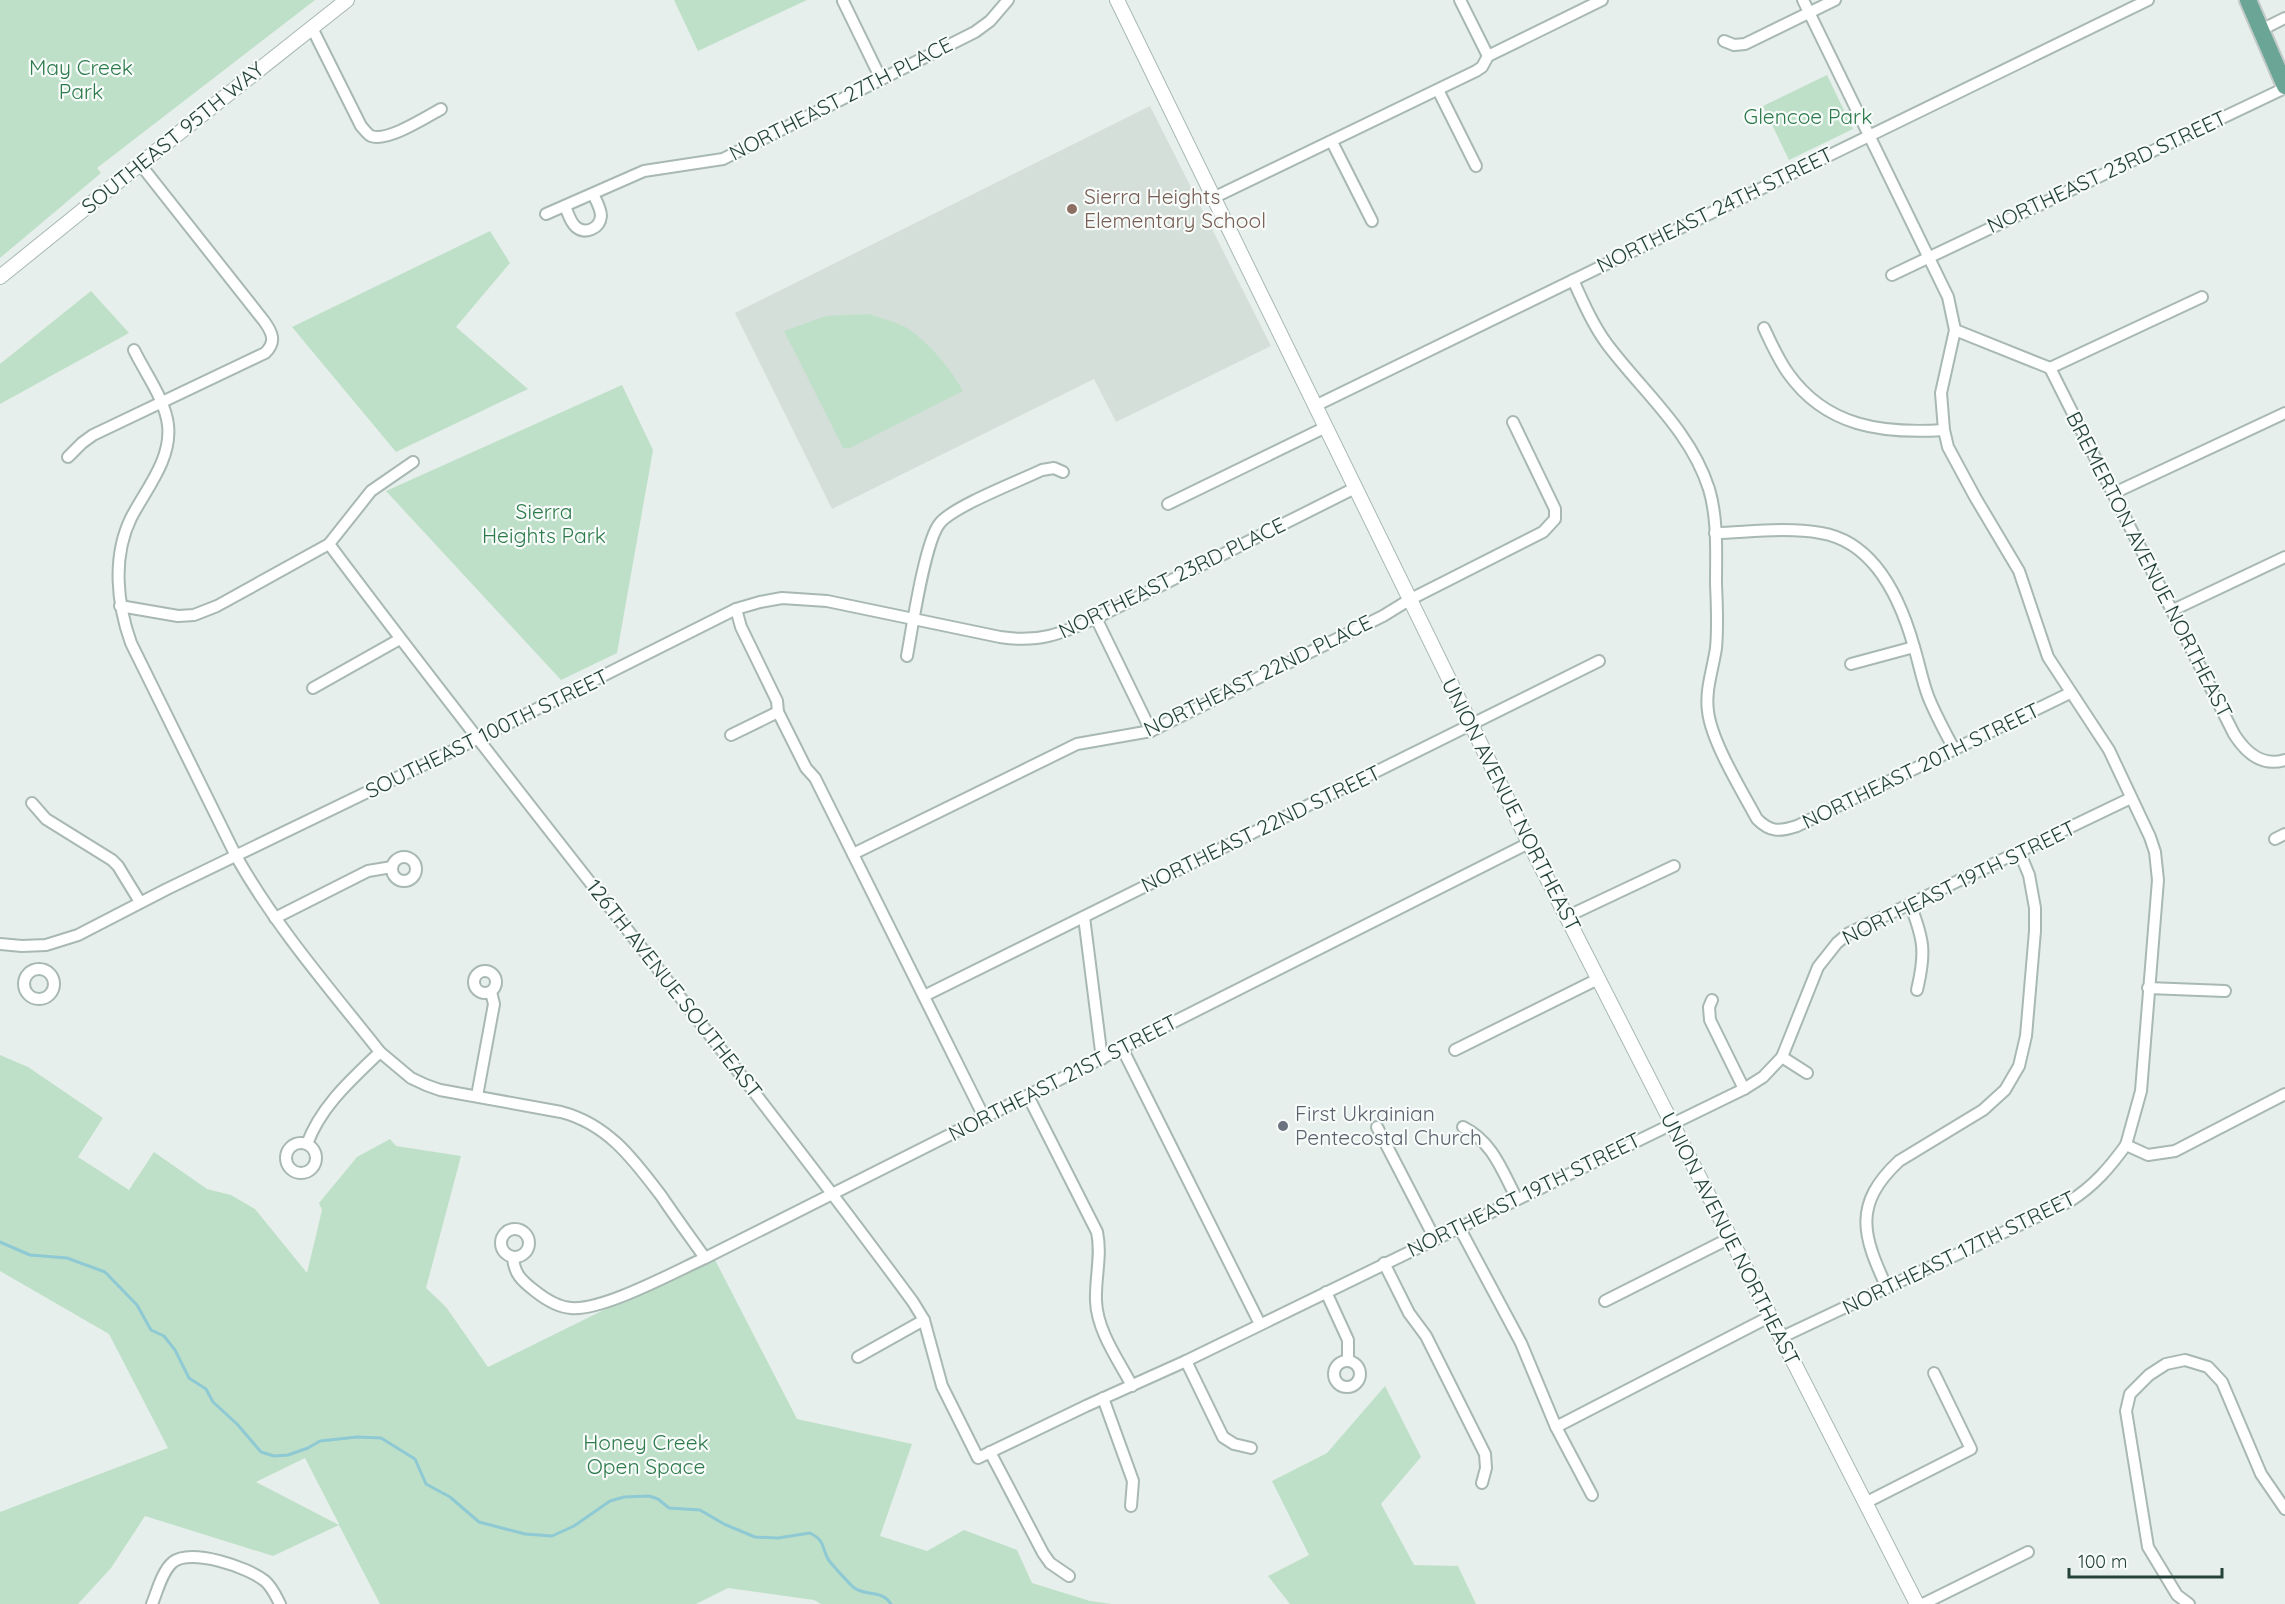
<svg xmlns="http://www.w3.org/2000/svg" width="2285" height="1604" font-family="Quicksand,sans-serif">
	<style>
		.built { fill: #d4dfda }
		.green { fill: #bfe0c8; fill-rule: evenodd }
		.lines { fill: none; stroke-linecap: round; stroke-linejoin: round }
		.stream { stroke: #8ec9d4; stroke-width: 3 }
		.minor-casing { stroke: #a8b8b2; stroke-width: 14 }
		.tertiary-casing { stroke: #a8b8b2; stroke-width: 16 }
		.primary-casing { stroke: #c2cac8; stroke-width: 20 }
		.minor { stroke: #fff; stroke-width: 10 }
		.tertiary { stroke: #fff; stroke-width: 14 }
		.primary { stroke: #6aa596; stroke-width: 16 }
		.education-dot { fill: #8d6e63; stroke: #f7fbf9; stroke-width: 2 }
		.worship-dot { fill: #6b7280; stroke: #f7fbf9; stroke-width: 2 }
		.labels { text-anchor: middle; stroke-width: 4.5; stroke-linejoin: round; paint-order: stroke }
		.park-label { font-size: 21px; fill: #2d7a4b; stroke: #f7fbf9 }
		.street-label { font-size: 21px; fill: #24423a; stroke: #f7fbf9 }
		.education-label { font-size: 21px; fill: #785e54; stroke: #f7fbf9; text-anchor: start }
		.worship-label { font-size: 21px; fill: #5b616d; stroke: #f7fbf9; text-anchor: start }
	</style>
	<rect width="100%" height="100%" fill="#e6efeb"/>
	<path class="built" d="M1150 106 1271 346 1116 422 1094 379 832 509 735 313Z"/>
	<g class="green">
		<path d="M0 0H315L97 168 101 173 0 258Z"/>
		<path d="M674 0H807L698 51Z"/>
		<path d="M1827 75 1853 129 1789 160 1763 106Z"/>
		<path d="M490 231 510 263 456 327 528 389 396 452 292 327Z"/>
		<path d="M91 291 129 333 0 404V364Z"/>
		<path d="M869 314C880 318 894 321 905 327 927 340 951 369 963 391L850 448H843L784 331 826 316Z"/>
		<path d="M622 385 653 450 617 653 561 680 386 491Z"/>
		<path d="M0 1055 28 1067 103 1118 78 1157 129 1190 154 1152 207 1189 231 1195 255 1209 307 1273 322 1210 319 1203 357 1157 390 1139 396 1146 461 1156 426 1288 446 1307 488 1367 713 1256 797 1419 912 1444 880 1536 927 1551 964 1530 1017 1550 1032 1583 1090 1601 1112 1604H821L814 1600 728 1588 696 1604H380L339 1525 273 1556 145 1516 111 1568 78 1604H0V1512L168 1448 109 1334 0 1271ZM305 1458 339 1524V1525L256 1482Z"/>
		<path d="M1385 1386 1421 1457 1381 1504 1414 1565 1458 1566 1476 1604H1290L1268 1576 1309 1555 1272 1481 1327 1453Z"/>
	</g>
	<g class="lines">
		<path class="stream" d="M0 1242 30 1255 67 1258 105 1272 137 1305 151 1330 164 1336 175 1350 189 1378 206 1389 213 1402 237 1424 261 1452 274 1456 288 1455 308 1448 320 1441 357 1437 381 1438 415 1459 426 1484 450 1497 479 1522 525 1534 552 1536 574 1526 610 1501 624 1497 649 1496 658 1499 669 1508 700 1510 724 1524 755 1537 778 1538 810 1533C825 1541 821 1545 828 1559 830 1563 850 1584 853 1587 865 1597 882 1589 891 1604"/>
		<g class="minor-casing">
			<g id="minor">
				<path d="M1460 0 1488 56"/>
				<path d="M1803 0 1948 297 1955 330 1941 393 1944 430 1948 447 1975 497 2019 571 2048 657 2109 750 2150 837 2155 852 2158 880 2141 1091 2126 1145"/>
				<path d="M843 1 881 79"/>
				<path d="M312 28 361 126C364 129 367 134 371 136 388 142 426 117 441 109"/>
				<path d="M2261 30 2285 18"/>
				<path d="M1724 41 1734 45 1745 44 1835 0"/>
				<path d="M1438 90 1476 166"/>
				<path d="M1332 142 1372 221"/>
				<path d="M1213 198 1476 71 1482 67 1488 56 1602 0"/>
				<path d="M565 206C568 213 570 222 576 227 586 235 600 228 601 216 601 209 596 200 593 194"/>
				<path d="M546 214 644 171 723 159 975 32 990 21 1008 0"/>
				<path d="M1892 275 2285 88"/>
				<path d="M1573 280C1583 302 1593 325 1607 344 1643 392 1690 430 1709 489 1718 519 1716 553 1716 584 1717 605 1718 627 1716 648 1713 669 1705 690 1708 711 1711 741 1742 791 1757 819 1770 832 1779 832 1797 826L2070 693"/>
				<path d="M1764 328C1771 343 1778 359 1788 373 1826 427 1883 434 1944 430"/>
				<path d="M1955 330 2050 368"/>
				<path d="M134 350C145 373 165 399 168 425 172 459 146 489 131 518 112 557 117 604 131 643L236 856C276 927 330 989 380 1052L411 1078 426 1085 440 1090 561 1112C608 1124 634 1160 662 1197 676 1218 691 1238 705 1258"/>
				<path d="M2050 368 2234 734C2246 753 2262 767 2285 760"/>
				<path d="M2050 368 2202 297"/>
				<path d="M1315 406 2148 0"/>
				<path d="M68 457 82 443 93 435 265 353C277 342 272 332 264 321L140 164"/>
				<path d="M2114 493 2285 413"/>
				<path d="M1168 504 1326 427"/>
				<path d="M1715 533C1750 532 1787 527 1821 533 1875 542 1901 601 1914 647 1919 663 1922 680 1928 696 1935 714 1945 732 1954 749"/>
				<path d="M329 544C520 800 724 1045 913 1302L924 1320 942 1386 978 1458 1086 1406 1186 1361 1744 1089 1763 1077 1782 1057 1818 967 1837 943 1849 933 1910 904 2131 798"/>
				<path d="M120 606 178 616 194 615 217 606 329 544 371 491 413 462"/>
				<path d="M736 609 741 627 777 701 778 712 806 768 815 778 984 1117"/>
				<path d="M2173 610 2285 557"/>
				<path d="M1096 618 1151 731"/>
				<path d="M907 656C912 629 925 540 940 523 954 506 1019 481 1042 470L1054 468 1063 472"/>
				<path d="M1851 664 1914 647"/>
				<path d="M313 688 400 639"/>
				<path d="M731 735 778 712"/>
				<path d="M32 803 46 819 112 860 118 866 140 902"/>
				<path d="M2275 839 2285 834"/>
				<path d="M853 854 1077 744 1151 731 1383 616 1409 600 1543 532 1555 519V509L1513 422"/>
				<circle cx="404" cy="869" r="12"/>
				<path d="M1910 904C1924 940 1926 952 1917 990"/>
				<path d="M1084 917 1102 1059"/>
				<path d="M1566 917 1674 866"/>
				<path d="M275 918 368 871 392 867"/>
				<path d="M0 944 22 946 46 945 78 935 167 889 479 738 736 609 760 602 782 598 827 601 1000 637C1039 643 1061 634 1096 618L1355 488"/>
				<circle cx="39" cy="984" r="15"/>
				<circle cx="485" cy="982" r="11"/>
				<path d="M2148 988 2225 991"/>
				<path d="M924 996 1599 661"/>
				<path d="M1712 1000 1709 1007 1710 1020 1744 1089"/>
				<path d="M1122 1048 1260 1324"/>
				<path d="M1455 1050 1598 979"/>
				<path d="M1782 1057 1807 1073"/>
				<path d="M477 1096 494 1004 491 992"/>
				<path d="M1028 1096 1097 1232C1102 1255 1095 1278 1096 1301 1097 1331 1119 1361 1132 1386"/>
				<path d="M1377 1127 1435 1239"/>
				<path d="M1463 1127C1493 1142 1502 1171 1517 1199"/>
				<circle cx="301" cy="1158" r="15"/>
				<path d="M307 1144C321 1106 351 1080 380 1052"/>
				<path d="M1459 1227 1521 1343 1556 1427 1592 1495"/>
				<circle cx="515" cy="1243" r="14"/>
				<path d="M513 1257C514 1274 522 1281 535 1291 545 1299 557 1307 571 1308 603 1311 674 1272 705 1258L1529 843"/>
				<path d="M1384 1263 1409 1313 1426 1336 1485 1454 1486 1468 1482 1483"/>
				<path d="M1887 1288C1863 1236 1852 1205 1899 1161L1983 1110 2005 1090 2019 1066 2026 1036 2035 931V908L2029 875 2019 851"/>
				<path d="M1326 1292 1348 1340V1361"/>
				<path d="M1605 1301 1730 1238"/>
				<path d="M1780 1338 2070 1201C2094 1186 2110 1167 2126 1145L2148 1155 2175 1151 2285 1094"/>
				<path d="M858 1357 924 1320"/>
				<path d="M1186 1361 1223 1437 1234 1444 1251 1448"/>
				<circle cx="1347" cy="1374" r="13"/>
				<path d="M1103 1398 1133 1481 1131 1506"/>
				<path d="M1556 1427 1769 1317"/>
				<path d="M990 1452 1043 1553 1050 1563 1069 1576"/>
				<path d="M1865 1503 1971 1449 1934 1373"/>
				<path d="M152 1604C157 1592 162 1571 173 1562 191 1548 248 1567 265 1581 272 1587 276 1596 280 1604"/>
				<path d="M1923 1604 2028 1552"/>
				<path d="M2189 1604 2177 1595 2148 1547 2126 1411 2130 1394 2149 1375 2166 1364 2185 1360 2208 1367 2222 1382 2261 1474 2285 1509"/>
			</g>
		</g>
		<g class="tertiary-casing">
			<g id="tertiary">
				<path d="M1117 0 1529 843 1917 1604"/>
				<path d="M0 277 140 164 347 0"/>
			</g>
		</g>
		<g class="primary-casing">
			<path id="primary" d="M2248 0 2285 86"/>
		</g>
		<use href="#minor" class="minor"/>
		<use href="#tertiary" class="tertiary"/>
		<use href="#primary" class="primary"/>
	</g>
	<circle class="education-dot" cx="1072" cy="209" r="6"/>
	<circle class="worship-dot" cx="1283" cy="1126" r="6"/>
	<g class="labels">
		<g class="park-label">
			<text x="81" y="75">May Creek<tspan x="81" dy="24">Park</tspan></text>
			<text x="1808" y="124">Glencoe Park</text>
			<text x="544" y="519">Sierra<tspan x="544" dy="24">Heights Park</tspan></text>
			<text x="646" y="1450">Honey Creek<tspan x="646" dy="24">Open Space</tspan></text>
		</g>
		<g class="street-label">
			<text transform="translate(841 99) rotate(-27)" y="7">NORTHEAST 27TH PLACE</text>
			<text transform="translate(173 138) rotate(-39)" y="7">SOUTHEAST 95TH WAY</text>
			<text transform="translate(2107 172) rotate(-25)" y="7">NORTHEAST 23RD STREET</text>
			<text transform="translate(1715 210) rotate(-26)" y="7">NORTHEAST 24TH STREET</text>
			<text transform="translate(2149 565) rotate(63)" y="7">BREMERTON AVENUE NORTHEAST</text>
			<text transform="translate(1172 578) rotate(-26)" y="7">NORTHEAST 23RD PLACE</text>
			<text transform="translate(1258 676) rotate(-26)" y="7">NORTHEAST 22ND PLACE</text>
			<text transform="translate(487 734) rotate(-26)" y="7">SOUTHEAST 100TH STREET</text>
			<text transform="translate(1921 766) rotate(-26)" y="7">NORTHEAST 20TH STREET</text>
			<text transform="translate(1511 805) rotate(63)" y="7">UNION AVENUE NORTHEAST</text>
			<text transform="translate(1261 829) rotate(-26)" y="7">NORTHEAST 22ND STREET</text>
			<text transform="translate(1959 883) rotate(-26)" y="7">NORTHEAST 19TH STREET</text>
			<text transform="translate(674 989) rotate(52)" y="7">126TH AVENUE SOUTHEAST</text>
			<text transform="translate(1063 1078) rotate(-27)" y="7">NORTHEAST 21ST STREET</text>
			<text transform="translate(1524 1195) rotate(-26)" y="7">NORTHEAST 19TH STREET</text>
			<text transform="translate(1730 1239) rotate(63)" y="7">UNION AVENUE NORTHEAST</text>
			<text transform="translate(1959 1253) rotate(-26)" y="7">NORTHEAST 17TH STREET</text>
		</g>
		<g class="education-label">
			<text x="1084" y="204">Sierra Heights<tspan x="1084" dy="24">Elementary School</tspan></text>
		</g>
		<g class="worship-label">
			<text x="1295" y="1121">First Ukrainian<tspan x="1295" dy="24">Pentecostal Church</tspan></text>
		</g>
	</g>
	<path d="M2069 1568v9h153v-9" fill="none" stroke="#24423a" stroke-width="3"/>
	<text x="2078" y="1568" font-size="18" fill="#24423a" stroke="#f7fbf9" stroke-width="4.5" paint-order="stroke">100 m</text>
</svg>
